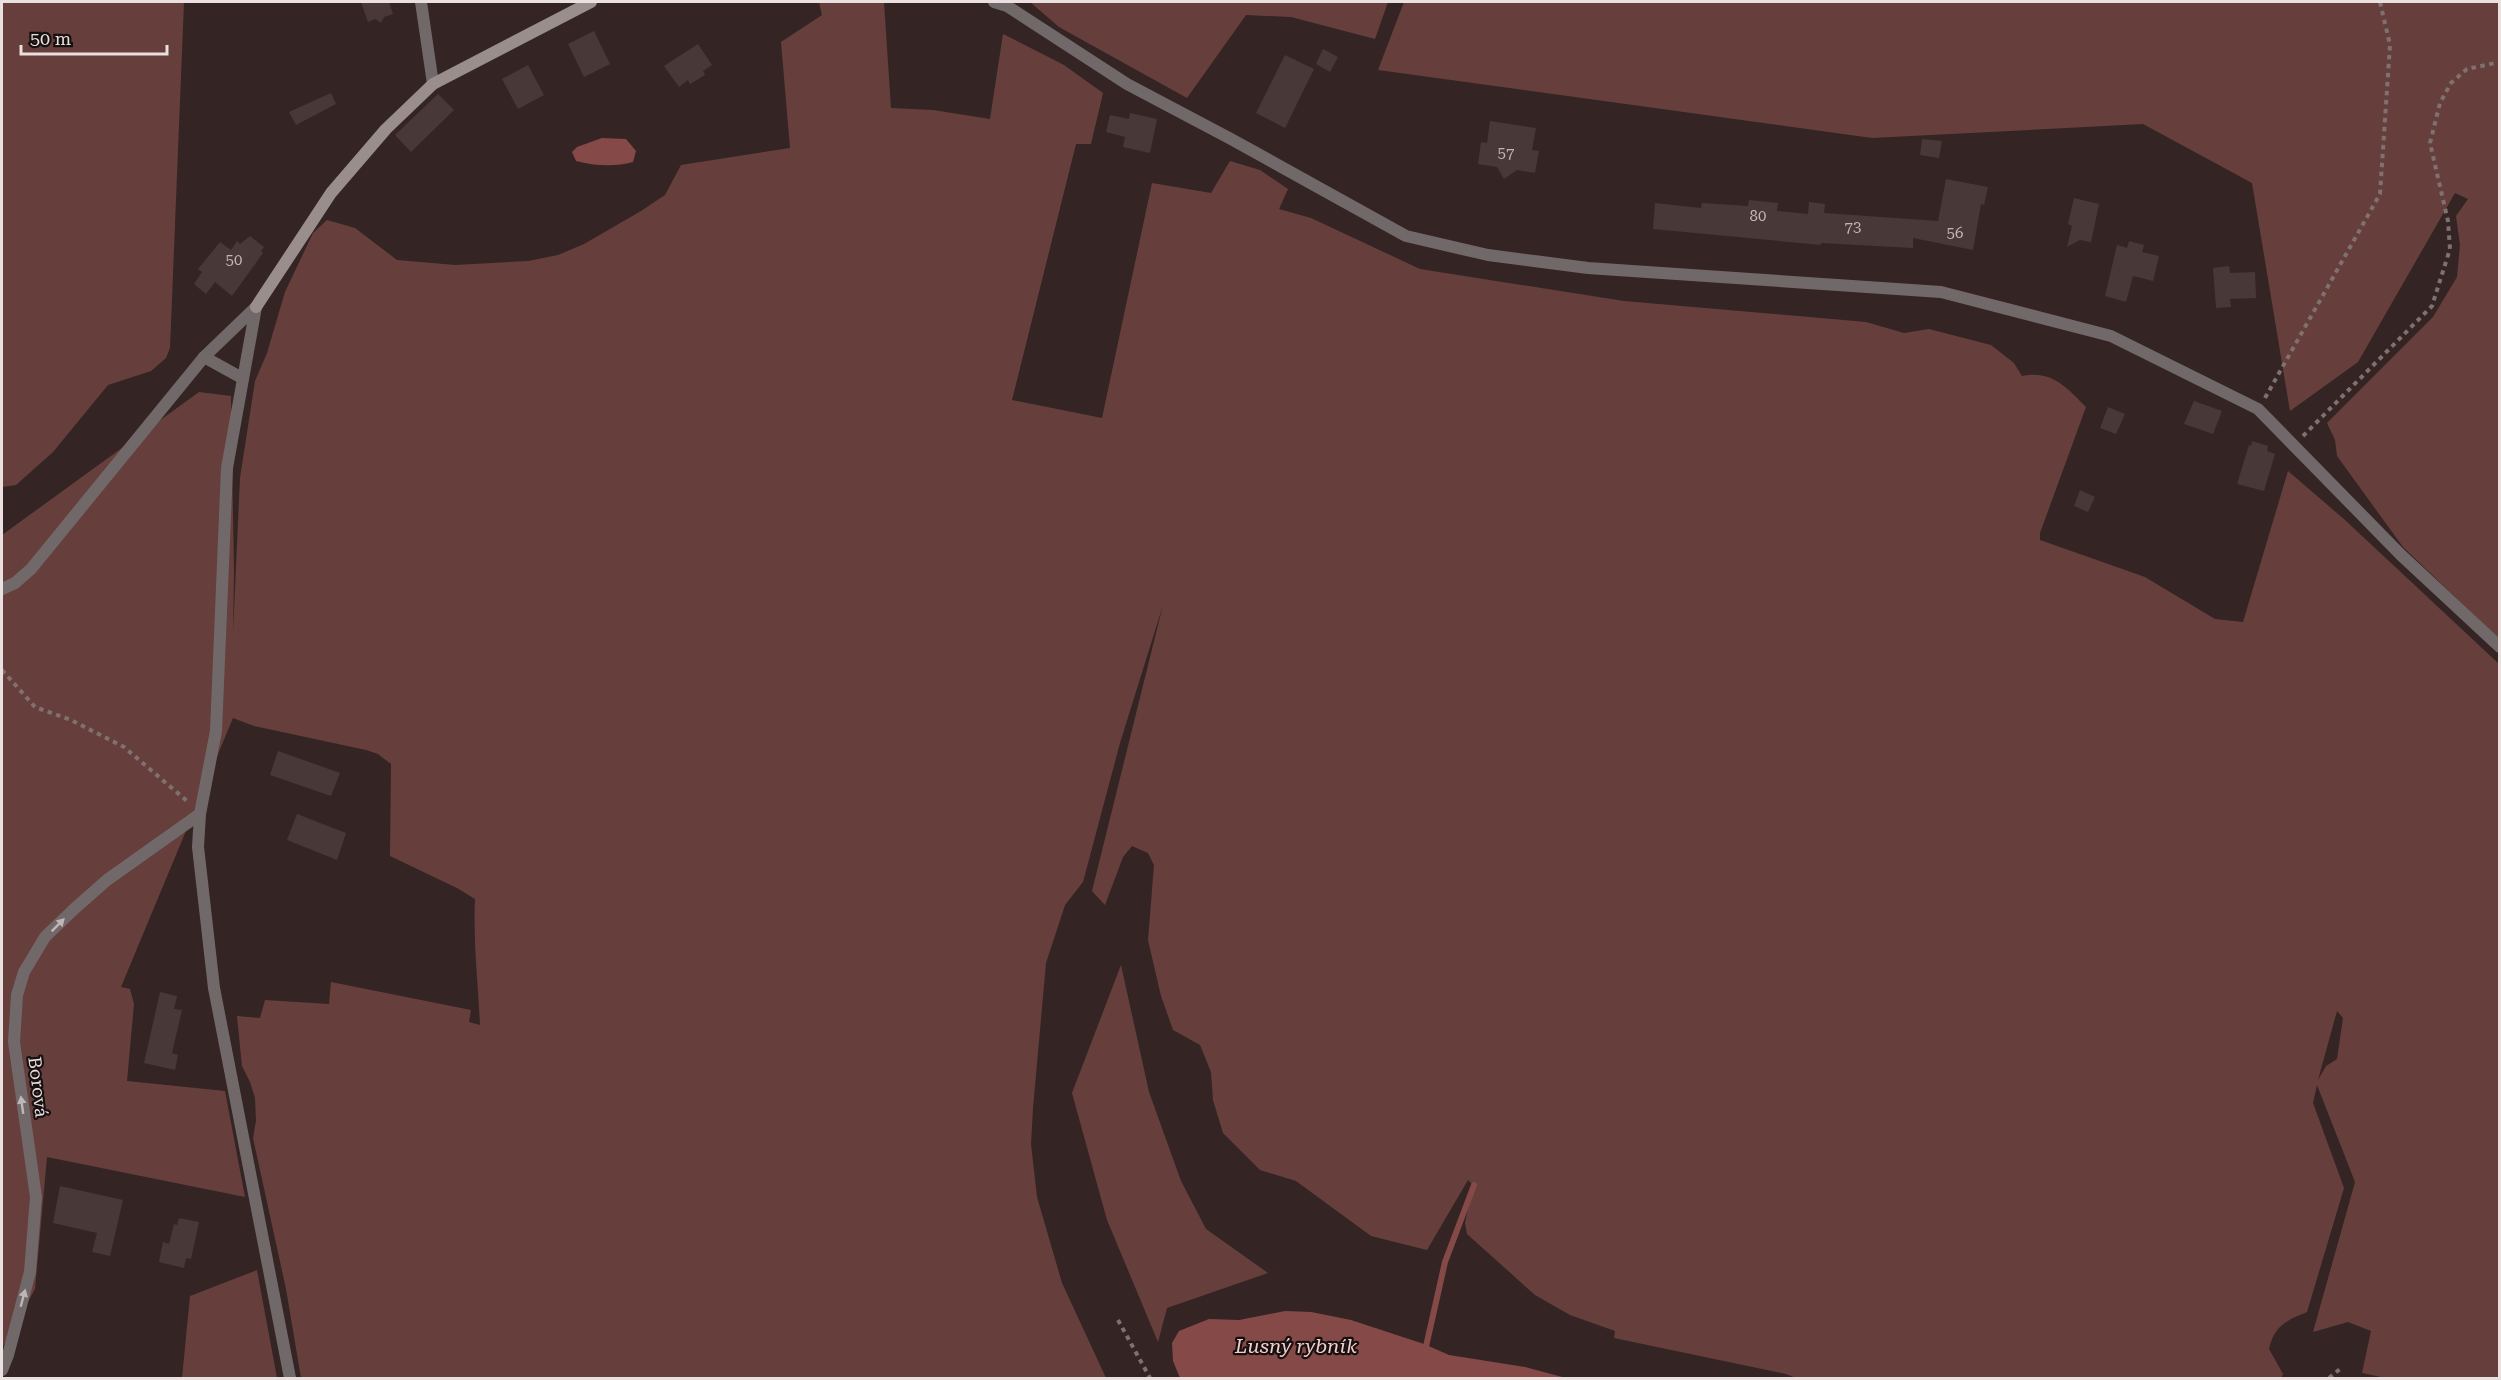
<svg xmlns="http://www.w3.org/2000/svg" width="2501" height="1380" font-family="'Roboto Serif',serif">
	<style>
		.green { fill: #663f3d; fill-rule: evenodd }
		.water { fill: #854a48 }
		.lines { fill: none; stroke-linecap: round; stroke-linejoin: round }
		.stream { stroke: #854a48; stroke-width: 6 }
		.building { fill: #483938 }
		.path { stroke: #7e7170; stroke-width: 4; stroke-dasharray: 4.5 4.5; stroke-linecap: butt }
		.street { stroke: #716969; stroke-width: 12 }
		.secondary { stroke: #9a8e8d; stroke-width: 12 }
		.oneway { fill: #c0b6b6 }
		.labels { text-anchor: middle; stroke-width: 4.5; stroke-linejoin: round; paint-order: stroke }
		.number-label { font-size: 15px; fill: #c2b6b5 }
		.street-label { font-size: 18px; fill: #eae0df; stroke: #171010 }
		.water-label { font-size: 20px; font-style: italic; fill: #f4cecb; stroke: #171010 }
	</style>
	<rect width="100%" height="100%" fill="#342524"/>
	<g class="green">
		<path d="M2 2H184L170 348 166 358 151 371 108 385 53 452 16 485 2 487Z"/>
		<path d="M819 2H884L891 108 933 110 990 119 1003 34 1064 65 1103 93 1091 144H1076L1012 400 1102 418 1152 183 1211 193 1230 161 1260 170 1288 189 1279 209 1311 218 1420 269 1624 301 1866 322 1904 333 1929 329 1991 345 2014 363 2022 376C2052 370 2066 387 2086 407L2040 533V540L2145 577 2215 619 2243 622 2288 471 2345 520 2499 664V1378H2386L2362 1373 2371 1331 2348 1322 2313 1332 2355 1182 2317 1085 2313 1103 2344 1188 2307 1312C2287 1320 2274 1326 2269 1349L2283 1374 2281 1378H1796L1786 1374 1614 1338 1615 1331 1570 1315 1535 1295 1467 1234 1465 1223 1473 1185 1468 1180 1427 1250 1371 1236 1296 1181 1260 1170 1223 1133 1213 1100 1211 1072 1200 1045 1173 1030 1161 996 1148 940 1154 865 1148 853 1132 846 1123 857 1105 905 1092 891 1163 605 1120 743 1083 882 1065 905 1046 963 1033 1108 1031 1144 1037 1197 1062 1283 1106 1378H301L286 1289 253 1138 256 1121 255 1098 250 1082 242 1066 237 1016 260 1018 265 1000 329 1004 331 982 471 1010 469 1022 480 1025C478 983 473 941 475 899L457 888 390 856 391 764 378 754 366 750 254 726 233 718 121 987 130 989 134 1004 127 1081 225 1091 245 1197 47 1157 35 1289 2 1348V535L199 392 231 396 234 573 233 634 240 478 255 381 267 353 285 292 313 233 327 220 355 228 397 260 455 265 528 261 558 255 584 244 641 211 665 195 681 165 790 148 781 42 822 15ZM2337 1011 2343 1018 2337 1059 2326 1066 2318 1080Z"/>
		<path d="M1030 2H1388L1375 39 1291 17 1246 15 1187 98 1059 27Z"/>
		<path d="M1404 2H2499V639L2403 547 2337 456 2335 440 2327 423 2433 317 2457 277 2460 245 2456 216 2468 199 2455 193 2358 362 2290 411 2252 183 2143 124 1872 138 1378 70Z"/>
		<path d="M1121 965 1149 1092 1181 1181 1206 1229 1268 1273 1167 1308 1158 1342 1107 1220 1072 1093Z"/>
		<path d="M257 1270 277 1378H182L190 1296Z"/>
	</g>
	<g class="water">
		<path d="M602 138 626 139 636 151 633 162C615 167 595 166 576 161L572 152 577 147Z"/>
		<path d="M1285 1311 1311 1312 1351 1320 1424 1344 1449 1355 1525 1367 1566 1378H1180L1173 1361 1172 1343 1179 1331 1209 1319 1239 1320Z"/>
	</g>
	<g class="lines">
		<path class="stream" d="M1425 1351 1445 1262 1474 1185"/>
	</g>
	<g class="building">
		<path d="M361 2H389L393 14 384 17 381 23 375 19 368 22Z"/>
		<path d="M594 31 610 64 584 77 568 44Z"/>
		<path d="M698 44 712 65 703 71 705 75 690 84 688 80 679 87 664 66Z"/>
		<path d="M1323 49 1338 57 1330 72 1316 64Z"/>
		<path d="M1285 55 1314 69 1285 128 1256 113Z"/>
		<path d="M528 65 544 95 518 109 502 79Z"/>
		<path d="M331 93 336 104 296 125 289 112Z"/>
		<path d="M438 94 454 110 411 152 395 135Z"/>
		<path d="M1130 113 1157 119 1150 153 1123 147 1125 137 1106 132 1110 115 1129 119Z"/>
		<path d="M1490 121 1536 128 1532 150 1539 151 1535 173 1517 170 1504 179 1497 167 1478 164 1481 142 1487 143Z"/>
		<path d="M1922 139 1942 141 1939 158 1920 155Z"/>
		<path d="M1946 179 1988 187 1984 205 1981 204 1973 250 1913 238V248L1821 243V245L1653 229 1655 203 1701 208 1702 203 1748 206 1749 200 1778 203 1777 211 1808 214 1809 202 1825 204 1824 213 1938 221Z"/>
		<path d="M2074 198 2099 204 2091 242 2080 240 2067 247 2072 226 2068 224Z"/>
		<path d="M250 236 264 247 261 251 263 253 232 296 215 282 206 294 194 284 202 272 198 269 220 242 231 250 237 241 240 244Z"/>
		<path d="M2129 241 2144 245 2142 252 2159 256 2153 281 2133 276 2126 302 2105 296 2117 245 2127 248Z"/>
		<path d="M2229 266 2230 273 2255 272 2256 298 2230 299 2231 307 2216 308 2213 268Z"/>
		<path d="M2194 401 2222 411 2213 434 2184 424Z"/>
		<path d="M2108 407 2125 414 2116 434 2100 428Z"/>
		<path d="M2252 441 2268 446 2267 451 2275 454 2264 491 2237 484 2249 445 2251 446Z"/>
		<path d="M2080 490 2095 497 2088 512 2074 506Z"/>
		<path d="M278 751 340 773 331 796 270 775Z"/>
		<path d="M297 814 346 833 337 860 287 840Z"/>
		<path d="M160 992 177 996 174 1009 182 1010 172 1053 178 1055 175 1070 144 1063Z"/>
		<path d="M60 1186 123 1200 110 1256 92 1252 97 1233 53 1223Z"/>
		<path d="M179 1218 199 1222 191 1259 186 1258 184 1268 159 1262 163 1242 169 1244 174 1224 177 1225Z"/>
	</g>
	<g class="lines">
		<g class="path">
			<path d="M2265 398 2380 194 2390 45 2380 2"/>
			<path d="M2303 436 2432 306 2450 249 2448 221 2430 143 2440 103 2451 83 2467 69 2500 62"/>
			<path d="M2 670 35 707 71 720 124 747 187 801"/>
			<path d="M1118 1320 1150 1378"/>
			<path d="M2329 1378 2340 1369"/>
		</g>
		<g class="street">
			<path d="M421 2 433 84"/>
			<path d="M994 2 1007 6 1127 84 1231 139 1406 236 1488 255 1588 268 1941 292 2111 336 2258 409 2401 555 2500 647"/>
			<path d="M256 307 227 468 216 731 200 814 198 847 214 988 290 1378"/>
			<path d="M204 357 242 378"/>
			<path d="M2 589 15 583 31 569 204 357 256 307"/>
			<path d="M2 1370 8 1355 30 1272 36 1197 14 1042 17 995 24 972 45 937 73 910 107 880 200 814"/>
		</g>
		<path class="secondary" d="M256 307 331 193 386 129 433 84 591 2"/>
	</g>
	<defs><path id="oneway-solid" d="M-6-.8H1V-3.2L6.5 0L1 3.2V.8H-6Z" transform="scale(1.5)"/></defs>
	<g class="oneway">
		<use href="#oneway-solid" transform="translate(58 925) rotate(-45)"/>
		<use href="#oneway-solid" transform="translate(22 1105) rotate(-98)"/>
		<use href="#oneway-solid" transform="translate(23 1298) rotate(-75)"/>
	</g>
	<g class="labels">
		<g class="number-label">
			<text x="1506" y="158">57</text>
			<text x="1758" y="221">80</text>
			<text x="1853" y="232">73</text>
			<text x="1955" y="238">56</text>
			<text x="234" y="265">50</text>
		</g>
		<g class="street-label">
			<text transform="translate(38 1087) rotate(83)" y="6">Borová</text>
		</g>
		<g class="water-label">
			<text x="1296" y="1353">Lusný rybník</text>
		</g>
	</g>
	<rect width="2501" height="1380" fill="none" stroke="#eae0df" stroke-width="6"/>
	<path d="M21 45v9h146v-9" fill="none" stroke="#eae0df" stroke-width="3"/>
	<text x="30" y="45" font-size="18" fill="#eae0df" stroke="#171010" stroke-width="4.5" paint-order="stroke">50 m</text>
</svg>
